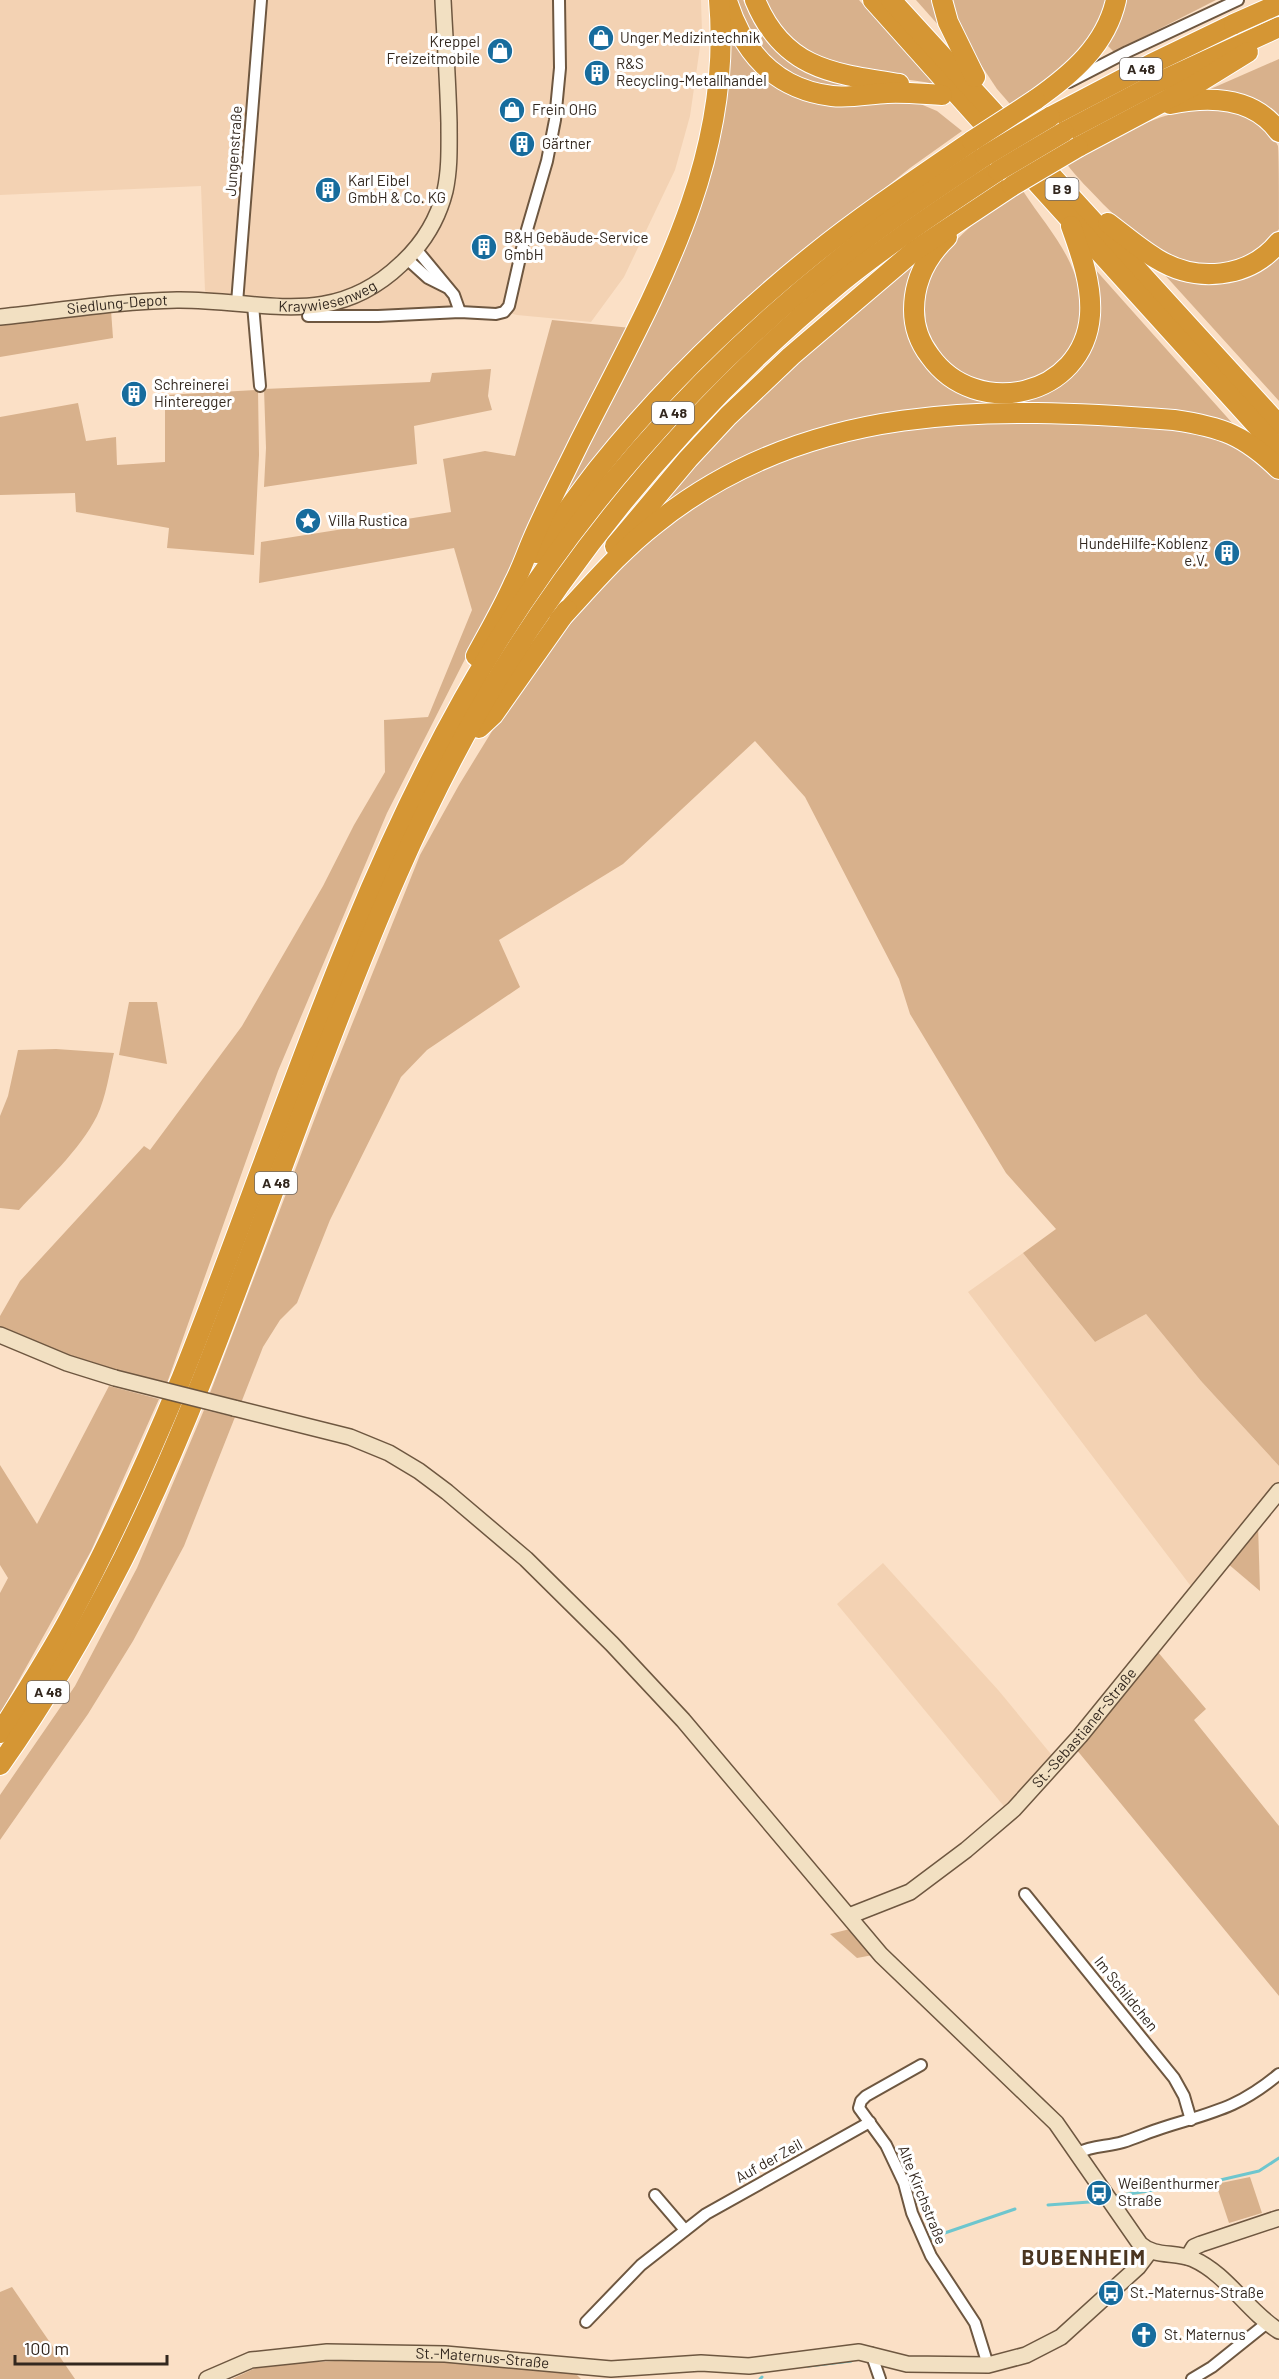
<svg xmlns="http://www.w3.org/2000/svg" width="1279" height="2379" font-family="Barlow,sans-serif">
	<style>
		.built { fill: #f3d2b3 }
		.green { fill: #d8b18c }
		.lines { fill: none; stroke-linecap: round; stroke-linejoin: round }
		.stream { stroke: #6ec6ce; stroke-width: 3 }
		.street-casing { stroke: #6e5740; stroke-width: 14 }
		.secondary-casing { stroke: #6e5740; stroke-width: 18 }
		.highway-casing { stroke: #fff; stroke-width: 22 }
		.street { stroke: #fff; stroke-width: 10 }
		.secondary { stroke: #f2e0c2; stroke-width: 15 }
		.highway { stroke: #d59634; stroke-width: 20 }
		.secondary-bridge-casing { stroke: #6e5740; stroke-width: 18; stroke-linecap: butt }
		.highway-bridge-casing { stroke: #fff; stroke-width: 22; stroke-linecap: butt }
		.secondary-bridge { stroke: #f2e0c2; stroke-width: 15 }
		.highway-bridge { stroke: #d59634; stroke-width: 20 }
		.labels { text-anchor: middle; stroke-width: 6; stroke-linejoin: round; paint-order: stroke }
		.shield { fill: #fff; stroke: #706862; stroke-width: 1.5 }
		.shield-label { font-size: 14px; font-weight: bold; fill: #33281f }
		.poi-label { font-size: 15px; fill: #33281f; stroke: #fff; text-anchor: start }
		.street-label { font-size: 15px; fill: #33281f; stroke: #fff }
		.district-label { font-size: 21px; font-weight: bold; letter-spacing: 1.5px; fill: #4b3621; stroke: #fff }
	</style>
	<rect width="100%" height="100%" fill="#fbe0c6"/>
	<g class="built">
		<path d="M0 0H701L702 33 690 116 675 170 624 277 591 322 517 315 493 309 377 313 249 312 216 307 205 291 201 186 0 195Z"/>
		<path d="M1023 1253 1095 1342 1146 1314 1201 1381 1279 1466V1483L1193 1589 968 1292Z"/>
		<path d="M883 1563 999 1691 1055 1759 1007 1810 837 1604Z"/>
	</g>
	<g class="green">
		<path d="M735 0H743L752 19 772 43 853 84 854 92 793 78 755 47Z"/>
		<path d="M762 0H859L936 84C884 75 815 72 778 28 772 20 767 9 762 0Z"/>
		<path d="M916 0H937L948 36Z"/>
		<path d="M951 0H1109L1103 22 1064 68 1010 104 997 89 961 35Z"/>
		<path d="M1123 0H1216L1114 52 1105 43Z"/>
		<path d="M728 21 780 85 918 103 937 111 962 131 910 168 784 269 554 513 697 215C706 187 716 159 722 129 728 94 728 57 728 21Z"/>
		<path d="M1279 59V125L1199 94Z"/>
		<path d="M1217 108C1239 114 1267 122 1278 146 1279 155 1279 214 1279 229 1220 299 1155 256 1103 204 1090 190 1077 178 1066 163 1101 145 1137 123 1175 113 1188 109 1203 109 1217 108Z"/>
		<path d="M1023 191C1047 228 1072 251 1081 297 1085 313 1079 332 1071 345 1019 432 884 363 935 267 947 244 998 199 1023 191Z"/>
		<path d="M1279 249V401L1154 263 1198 278Z"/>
		<path d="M1085 258 1242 434 1053 411 817 435 630 539 752 401 915 259 927 361 1011 399 1083 352Z"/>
		<path d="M111 310 113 338 0 357V324Z"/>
		<path d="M552 320 631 328 544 503 387 813 278 1071 167 1383 89 1365 0 1329V1316L20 1281 144 1146 150 1150 242 1026 323 886 354 825 385 772 384 720 428 717 472 610 454 548 259 583 261 542 451 512 443 459 485 451 515 456Z"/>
		<path d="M491 369 488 396 492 410 414 426 417 464 264 487 266 448 264 389 430 382 432 373Z"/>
		<path d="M258 390 259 455 254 555 167 548 169 528 76 512 75 493 0 495V417L78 403 86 441 116 437 117 465 165 462V395Z"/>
		<path d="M986 421 1149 425 1223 438 1279 476V1466L1201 1381 1146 1314 1095 1342 1023 1253 1056 1229 1006 1173 910 1014 899 979 805 797 755 741 623 864 499 940 520 987 427 1050 401 1077 330 1220 297 1303 280 1320 263 1347 241 1403 210 1393 326 1089 420 855 459 785 519 687 603 580 661 528 715 493 791 455 877 431Z"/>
		<path d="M129 1002H157L167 1064 119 1055Z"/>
		<path d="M56 1049 114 1053C109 1074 106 1097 97 1116 80 1150 44 1183 19 1210L0 1208V1116L8 1096 18 1050Z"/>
		<path d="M109 1386 159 1399 91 1551 0 1714V1593L8 1578 0 1565V1465L37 1524Z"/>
		<path d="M204 1410 235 1417 184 1546 133 1641 88 1714 0 1840V1795L75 1686 137 1568Z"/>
		<path d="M1258 1524 1260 1591 1227 1563Z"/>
		<path d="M1157 1651 1206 1709 1194 1720 1279 1826V1996L1076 1749Z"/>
		<path d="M850 1929 873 1955 857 1958 830 1934Z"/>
		<path d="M1250 2177 1262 2213 1229 2223 1216 2184Z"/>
		<path d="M12 2287 75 2379H0V2292Z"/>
		<path d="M445 2355 569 2367 581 2379H232L262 2365Z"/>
	</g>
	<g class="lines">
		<g class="stream">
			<path d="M1115 2196 1216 2181 1259 2171 1279 2158"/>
			<path d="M1048 2205 1103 2201"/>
			<path d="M930 2238 1015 2209"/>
			<path d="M808 2366 851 2361"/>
			<path d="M760 2379 762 2377"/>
		</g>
		<g class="street-casing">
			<g id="street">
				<path d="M1069 82 1127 52 1238 0"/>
				<path d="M416 249 454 295 460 312"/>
				<path d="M407 259 428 278 446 287"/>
				<path d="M237 303 261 0"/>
				<path d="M253 305 260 386"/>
				<path d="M308 316H378L460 312 496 314 504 312 509 306 524 240 547 161 555 120 560 68 559 0"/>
				<path d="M1025 1894 1174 2078 1184 2096 1191 2120"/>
				<path d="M921 2065 866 2096 861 2101 859 2108 886 2145 904 2183 912 2213 931 2256 975 2323 988 2365"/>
				<path d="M1078 2153C1093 2145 1107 2147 1123 2142 1136 2138 1149 2132 1162 2128 1212 2112 1237 2109 1279 2074"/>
				<path d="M655 2195 685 2230"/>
				<path d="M586 2322 641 2265 706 2214 870 2122"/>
				<path d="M871 2353 880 2379"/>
				<path d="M1192 2379 1212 2367 1267 2323"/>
			</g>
		</g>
		<g class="secondary-casing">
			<g id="secondary">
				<path id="s1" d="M0 317C59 311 118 301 177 300 262 299 331 331 401 264 423 244 438 219 445 191 450 168 449 146 449 123 448 82 445 41 443 0"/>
				<path d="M0 1335 67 1363 115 1378"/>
				<path d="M234 1408 350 1437 389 1453 419 1471 447 1492 526 1559 612 1644 683 1720 881 1955 1056 2123 1140 2244C1155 2258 1175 2251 1193 2259 1227 2274 1247 2311 1279 2331"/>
				<path id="s2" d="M849 1916 910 1892 966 1850 1014 1809 1080 1736 1279 1491"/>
				<path d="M1188 2257 1194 2247 1201 2244 1279 2218"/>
				<path id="s3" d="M207 2379 251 2360 327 2352 445 2354 611 2369 701 2363 749 2366 859 2352 907 2364 988 2365 1026 2355 1061 2337 1138 2267 1150 2251"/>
			</g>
		</g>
		<g class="highway-casing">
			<g id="highway">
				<path d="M755 0C783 69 833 74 899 84"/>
				<path d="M873 0 999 141"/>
				<path d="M891 0 1279 425"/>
				<path d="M942 0 948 22 975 77"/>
				<path d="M727 1C743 52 775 89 832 96 850 98 869 94 887 93 905 92 923 94 942 95"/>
				<path d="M1035 100C1072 74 1106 45 1116 0"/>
				<path d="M1170 104C1209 96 1253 96 1279 132"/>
				<path d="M1050 117 1151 64 1234 24"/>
				<path d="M1064 132 1157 83 1279 27"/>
				<path d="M1078 147 1193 86 1248 52"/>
				<path d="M1019 163 1279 450"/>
				<path d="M1108 223C1124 235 1140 249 1157 259 1196 283 1249 279 1279 242"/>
				<path d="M947 237C926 257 914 280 914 310 914 326 920 343 930 356 976 421 1084 397 1090 315 1092 284 1081 254 1071 226"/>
				<path d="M615 546 688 459 728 416 791 356 914 251 1012 186"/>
				<path d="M536 553C557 525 577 496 598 469 661 390 735 318 813 255 864 214 918 178 972 141"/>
				<path d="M559 620C590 587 619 552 655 524 807 401 991 406 1174 420 1222 427 1244 435 1279 469"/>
				<path d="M476 656C489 632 503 608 514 583 521 570 526 555 532 541 546 508 563 476 579 443 650 302 734 165 719 0"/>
				<path d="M479 728 493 715 567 610"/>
				<path d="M0 1733C24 1695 48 1658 69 1619 111 1541 148 1459 182 1377 273 1151 343 914 463 700 561 524 700 366 860 243 900 212 943 184 985 156"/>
				<path d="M0 1765C46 1700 87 1630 123 1559 199 1406 253 1243 313 1085 366 944 422 801 501 673 593 525 707 393 841 282 891 242 945 206 998 171"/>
			</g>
		</g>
		<use href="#street" class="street"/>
		<use href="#secondary" class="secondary"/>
		<use href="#highway" class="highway"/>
		<g class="secondary-bridge-casing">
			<path id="secondary-bridge" d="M115 1378 234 1408"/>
		</g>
		<g class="highway-bridge-casing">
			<g id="highway-bridge">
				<path d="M1234 24 1279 4"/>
				<path d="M972 141 1035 100"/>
				<path d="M985 156 1050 117"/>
				<path d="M998 171 1064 132"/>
				<path d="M1012 186 1078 147"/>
			</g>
		</g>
		<use href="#secondary-bridge" class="secondary-bridge"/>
		<use href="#highway-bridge" class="highway-bridge"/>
	</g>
	<defs>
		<g id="shop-disc" transform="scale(1.35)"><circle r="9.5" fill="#176c9d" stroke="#fff"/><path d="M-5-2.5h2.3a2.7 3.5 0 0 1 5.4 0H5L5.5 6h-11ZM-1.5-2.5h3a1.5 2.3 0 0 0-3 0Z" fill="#fff"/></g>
		<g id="building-disc" transform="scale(1.35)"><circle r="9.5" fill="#176c9d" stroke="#fff"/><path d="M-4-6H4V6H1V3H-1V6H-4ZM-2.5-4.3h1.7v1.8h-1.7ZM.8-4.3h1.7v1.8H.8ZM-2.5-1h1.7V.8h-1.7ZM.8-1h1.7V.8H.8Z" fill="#fff"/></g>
		<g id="sight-disc" transform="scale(1.35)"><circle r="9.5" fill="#176c9d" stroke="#fff"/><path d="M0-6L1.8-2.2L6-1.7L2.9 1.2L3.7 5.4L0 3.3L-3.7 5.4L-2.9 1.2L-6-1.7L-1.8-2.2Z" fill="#fff"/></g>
		<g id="bus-disc" transform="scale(1.35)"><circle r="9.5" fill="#176c9d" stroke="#fff"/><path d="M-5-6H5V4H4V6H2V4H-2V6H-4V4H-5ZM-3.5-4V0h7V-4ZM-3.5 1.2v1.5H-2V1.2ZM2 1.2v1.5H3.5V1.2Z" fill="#fff"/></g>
		<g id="church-disc" transform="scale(1.35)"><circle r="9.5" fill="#176c9d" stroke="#fff"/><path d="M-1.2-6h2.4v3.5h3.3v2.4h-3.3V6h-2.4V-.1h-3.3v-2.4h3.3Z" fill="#fff"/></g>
	</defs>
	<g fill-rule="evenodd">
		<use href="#shop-disc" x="601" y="38"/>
		<use href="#shop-disc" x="500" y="51"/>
		<use href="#building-disc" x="597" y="73"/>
		<use href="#shop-disc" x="512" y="110"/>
		<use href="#building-disc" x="522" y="144"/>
		<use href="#building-disc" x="328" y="190"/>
		<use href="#building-disc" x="484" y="247"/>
		<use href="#building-disc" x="134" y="394"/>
		<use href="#sight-disc" x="308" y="521"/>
		<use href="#building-disc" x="1227" y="553"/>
		<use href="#bus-disc" x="1099" y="2193"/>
		<use href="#bus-disc" x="1111" y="2293"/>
		<use href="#church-disc" x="1144" y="2335"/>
	</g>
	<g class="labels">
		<g class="shield">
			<rect x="1120" y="58" width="42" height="22" rx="4.5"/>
			<rect x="1045.5" y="178" width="33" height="22" rx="4.5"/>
			<rect x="652" y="402" width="42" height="22" rx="4.5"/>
			<rect x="255" y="1172" width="42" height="22" rx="4.5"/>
			<rect x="27" y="1681" width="42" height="22" rx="4.5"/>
		</g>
		<g class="shield-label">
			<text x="1141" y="74">A 48</text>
			<text x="1062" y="194">B 9</text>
			<text x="673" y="418">A 48</text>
			<text x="276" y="1188">A 48</text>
			<text x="48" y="1697">A 48</text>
		</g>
		<g class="poi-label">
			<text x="620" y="43">Unger Medizintechnik</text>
			<text x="480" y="47" text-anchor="end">Kreppel<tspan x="480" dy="17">Freizeitmobile</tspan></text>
			<text x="616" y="69">R&amp;S<tspan x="616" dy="17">Recycling-Metallhandel</tspan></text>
			<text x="532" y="115">Frein OHG</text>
			<text x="542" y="149">Gärtner</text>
			<text x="348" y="186">Karl Eibel<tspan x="348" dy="17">GmbH &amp; Co. KG</tspan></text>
			<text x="504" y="243">B&amp;H Gebäude-Service<tspan x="504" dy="17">GmbH</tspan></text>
			<text x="154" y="390">Schreinerei<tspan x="154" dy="17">Hinteregger</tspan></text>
			<text x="328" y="526">Villa Rustica</text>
			<text x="1208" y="549" text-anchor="end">HundeHilfe-Koblenz<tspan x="1208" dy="17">e.V.</tspan></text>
			<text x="1118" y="2189">Weißenthurmer<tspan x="1118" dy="17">Straße</tspan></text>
			<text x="1130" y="2298">St.-Maternus-Straße</text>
			<text x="1164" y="2340">St. Maternus</text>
		</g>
		<g class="street-label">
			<text transform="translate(234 151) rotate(-86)" y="5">Jungenstraße</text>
			<text dy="5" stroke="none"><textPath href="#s1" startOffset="330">Kraywiesenweg</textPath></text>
			<text dy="5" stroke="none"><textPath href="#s1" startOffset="118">Siedlung-Depot</textPath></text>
			<text dy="5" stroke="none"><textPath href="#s2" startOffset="306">St.-Sebastianer-Straße</textPath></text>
			<text transform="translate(1126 1994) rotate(51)" y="5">Im Schildchen</text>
			<text transform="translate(769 2161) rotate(-29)" y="5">Auf der Zeil</text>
			<text transform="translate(922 2195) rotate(68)" y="5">Alte Kirchstraße</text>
			<text dy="5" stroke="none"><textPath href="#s3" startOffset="280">St.-Maternus-Straße</textPath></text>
		</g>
		<g class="district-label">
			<text x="1084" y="2265">BUBENHEIM</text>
		</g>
	</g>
	<path d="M15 2355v9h152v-9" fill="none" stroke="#33281f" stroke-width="3"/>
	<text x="24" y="2355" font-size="18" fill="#33281f" stroke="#ffffff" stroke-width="4.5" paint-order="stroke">100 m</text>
</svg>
